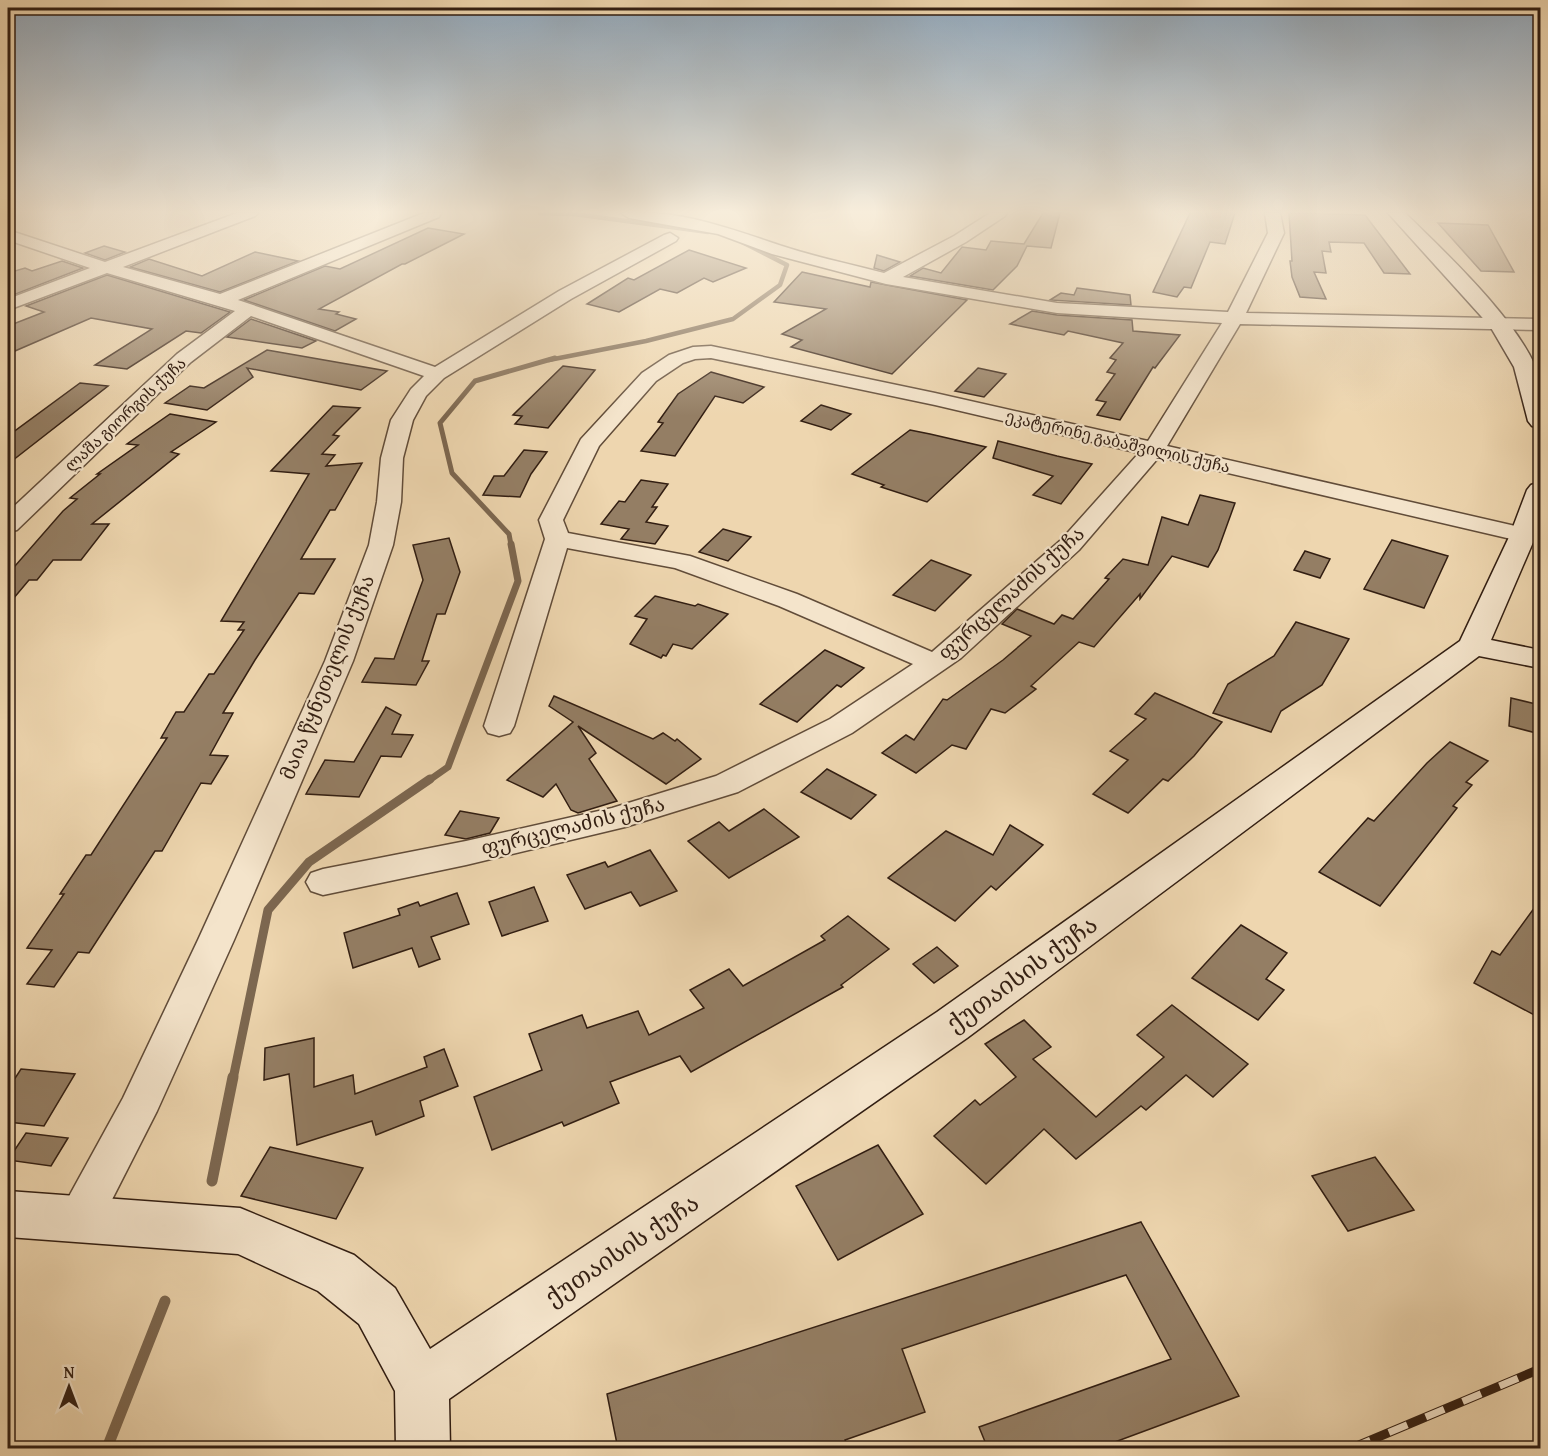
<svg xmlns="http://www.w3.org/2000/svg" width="1548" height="1456" font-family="'Gentium Book Plus','Noto Serif Georgian',serif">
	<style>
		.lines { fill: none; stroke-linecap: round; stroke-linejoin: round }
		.stream-far4 { stroke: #7c6750; stroke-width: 4.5 }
		.stream-far3 { stroke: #7c6750; stroke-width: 5 }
		.stream-far2 { stroke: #7c6750; stroke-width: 7 }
		.stream-far1 { stroke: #7c6750; stroke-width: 9 }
		.stream { stroke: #7c6750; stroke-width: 11 }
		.building { fill: #947e64; stroke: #321e12; stroke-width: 1.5 }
		.street-casing { stroke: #614c39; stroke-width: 3 }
		.secondary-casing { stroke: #321e12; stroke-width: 3 }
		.street { fill: #f4e4cb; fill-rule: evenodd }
		.secondary { fill: #f4e4cb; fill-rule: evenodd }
		.rail-casing { stroke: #321e12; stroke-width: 9 }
		.rail { stroke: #f4e4cb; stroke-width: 7; stroke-dasharray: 20; stroke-linecap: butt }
		.labels { text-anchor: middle; stroke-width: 4.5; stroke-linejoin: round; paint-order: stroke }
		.far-street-label { font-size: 16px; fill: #321e12; stroke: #f4e4cb }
		.street-label { font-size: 20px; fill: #321e12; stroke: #f4e4cb }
		.near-street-label { font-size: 24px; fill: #321e12; stroke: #f4e4cb }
	</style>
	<rect width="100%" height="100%" fill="#eed6af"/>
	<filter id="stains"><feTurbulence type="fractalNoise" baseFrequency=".00333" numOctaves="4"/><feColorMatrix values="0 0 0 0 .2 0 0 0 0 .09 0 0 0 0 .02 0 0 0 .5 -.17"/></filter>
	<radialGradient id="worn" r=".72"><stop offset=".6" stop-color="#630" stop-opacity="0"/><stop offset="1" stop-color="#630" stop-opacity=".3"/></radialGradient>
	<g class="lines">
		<g class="stream-far4">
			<path d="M540 213 574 214 708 232"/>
			<path d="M549 360 646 341 733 319 780 285 787 265 742 242"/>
		</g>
		<path class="stream-far3" d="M511 545 509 534 452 473 440 423 475 381 555 358"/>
		<path class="stream-far2" d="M428 781 448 767 518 581 511 544"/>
		<path class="stream-far1" d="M233 1079 268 910 309 862 430 779"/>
		<g class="stream">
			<path d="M212 1181 233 1077"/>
			<path d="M107 1448 165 1301"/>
		</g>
	</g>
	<g class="building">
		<path d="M1043 213H1060L1051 248 1027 246 1017 266 993 290 910 276 923 268 941 273 962 247 986 250 991 241 1024 244Z"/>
		<path d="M1190 213H1235L1225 244 1210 242 1191 288 1184 287 1177 297 1153 292Z"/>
		<path d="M1289 213 1365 215 1410 274 1384 273 1364 243 1329 242 1331 252 1322 251 1326 273 1314 272 1326 299 1300 297 1292 277 1290 261H1292Z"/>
		<path d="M1438 223 1488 225 1514 272 1481 271Z"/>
		<path d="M428 228 464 234 405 264H402L319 309 339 312 336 314 356 319 335 331 244 300 325 266 340 269Z"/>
		<path d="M104 246 125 252 105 260 85 253Z"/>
		<path d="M689 250 746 268 713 282 704 278 677 293 660 289 619 312 587 304 628 278 634 280Z"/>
		<path d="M255 252 298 261 220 292 130 267 149 259 202 276Z"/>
		<path d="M877 255 900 262 884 271 874 268Z"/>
		<path d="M62 261 83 268 8 297V273L25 268 32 271Z"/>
		<path d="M802 272 870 287 871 282 967 300 892 374 791 347 802 340 782 334 826 309 774 302Z"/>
		<path d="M107 275 230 312 201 333 186 331 127 369 95 365 152 329 91 318 8 354V326L44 312 26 306Z"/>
		<path d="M1077 288 1130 295 1131 305 1050 300 1061 293 1074 295Z"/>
		<path d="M1032 311 1057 315 1132 320 1133 331 1180 335 1155 368 1153 367 1120 420 1097 415 1106 402 1096 400 1115 374 1107 372 1116 360 1110 358 1123 343 1068 331 1064 335 1010 324Z"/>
		<path d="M251 319 316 341 302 348 227 337Z"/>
		<path d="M267 350 387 371 361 390 247 368 253 377 207 410 165 403 190 386 204 388Z"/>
		<path d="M563 366 595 370 548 428 515 424 522 416 513 415Z"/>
		<path d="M978 368 1006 374 984 397 955 391Z"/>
		<path d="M711 372 764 387 743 403 715 396 675 456 641 451 663 423 658 422 678 394Z"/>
		<path d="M80 383 108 386 8 464V436Z"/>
		<path d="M821 405 851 414 831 430 801 421Z"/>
		<path d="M333 406 360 408 333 435 339 436 322 454 335 455 326 466 362 463 335 510H330L301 559H335L314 594 299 593 255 660 223 713H233L210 755 228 756 211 784 201 783 162 851H155L89 953 78 952 54 987 27 984 52 950 27 948 64 894H60L86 855H91L167 738H161L176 712H184L209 674H214L244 630H238L244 622 221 621 309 474 271 471Z"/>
		<path d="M170 414 216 422 171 452 179 454 92 524H109L81 560H53L37 580H29L8 605V574L63 511 77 499 70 498 100 474H97L138 445 127 444Z"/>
		<path d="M910 430 930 434 986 447 927 502 881 487 884 485 852 474Z"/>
		<path d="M998 441 1057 456 1092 464 1061 504 1033 495 1053 476 993 458Z"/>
		<path d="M524 450 547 452 531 474 520 497 483 495 494 476H504Z"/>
		<path d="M641 480 668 484 652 507H657L646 522 668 526 655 544 621 539 629 529 601 524 619 501 625 502Z"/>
		<path d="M1200 495 1235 503 1218 550 1208 567 1172 556 1140 599V594L1094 647 1079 642 1031 686 1036 689 1005 713 991 709 966 749 952 745 916 773 882 753 906 735 914 740 943 699 947 700 1003 660 1031 636 1002 624 1017 609 1054 624 1062 615 1073 619 1109 579 1105 578 1123 559 1148 565 1162 517 1188 525Z"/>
		<path d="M723 529 751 537 728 561 699 552Z"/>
		<path d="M449 538 460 572 445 614H437L422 661H429L416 685 362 682 375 658 394 659 423 580 413 545Z"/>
		<path d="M1392 540 1448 556 1424 608 1364 589Z"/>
		<path d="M1305 551 1330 559 1320 578 1294 570Z"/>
		<path d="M931 560 971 575 935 611 893 595Z"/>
		<path d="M655 596 695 606 698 604 728 614 692 649 673 644 666 656 663 655 661 658 630 644 647 619 635 616Z"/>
		<path d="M1296 622 1349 639 1322 685 1281 711 1271 732 1213 713 1228 684 1274 656Z"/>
		<path d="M825 650 864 668 841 687 837 685 797 722 760 704Z"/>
		<path d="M1155 693 1222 722 1194 756 1168 781 1163 779 1128 813 1093 794 1128 760 1110 751 1146 719 1135 714Z"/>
		<path d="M554 696 653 739 663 733 675 741 677 739 701 759 666 784 578 726 596 753 589 759 617 801 578 813 571 810 556 784 543 797 507 780 573 722 549 706Z"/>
		<path d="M1511 698 1540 705V734L1509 726Z"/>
		<path d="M386 707 401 715 392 734 413 735 401 757 381 756 359 797 306 794 325 760 354 762Z"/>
		<path d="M1450 742 1488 761 1466 782 1472 785 1453 806 1457 808 1380 906 1319 872 1368 818 1374 821 1427 763Z"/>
		<path d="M827 769 876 795 851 819 801 792Z"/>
		<path d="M764 809 799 837 729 878 688 841 719 822 729 831Z"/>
		<path d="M460 811 499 818 490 833 466 839 445 835Z"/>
		<path d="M1010 825 1043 845 996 890 991 886 955 921 888 878 946 831 993 855Z"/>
		<path d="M650 850 677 891 640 906 631 892 585 909 567 875 605 862 608 867Z"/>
		<path d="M534 887 548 921 502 936 489 902Z"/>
		<path d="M457 893 469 924 431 937 440 959 419 967 412 948 353 968 344 933 400 915 398 909 418 902 420 906Z"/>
		<path d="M1540 900V1018L1474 983 1492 951 1500 955Z"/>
		<path d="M848 916 889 949 841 985 843 987 691 1072 680 1056 610 1082 619 1103 564 1126 562 1122 492 1150 474 1097 542 1070 529 1034 582 1015 587 1028 638 1011 649 1035 704 1008 690 990 729 969 743 986 825 940 821 936Z"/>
		<path d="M1241 925 1287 953 1266 979 1284 990 1258 1020 1192 978Z"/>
		<path d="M937 947 958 966 934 983 913 964Z"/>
		<path d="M1172 1005 1248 1064 1213 1097 1186 1075 1146 1110 1141 1106 1076 1159 1044 1129 986 1184 934 1136 975 1100 980 1105 1016 1077 985 1044 1024 1020 1051 1047 1033 1059 1096 1117 1164 1057 1137 1035Z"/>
		<path d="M314 1038V1087L353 1075 355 1094 427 1067 424 1057 444 1049 458 1086 420 1101 424 1116 376 1135 372 1121 297 1145 289 1074 264 1080 265 1048Z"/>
		<path d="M21 1069 75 1074 44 1126 8 1122V1089Z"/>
		<path d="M26 1133 68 1138 51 1166 8 1160Z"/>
		<path d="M878 1145 923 1214 838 1260 796 1186Z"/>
		<path d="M270 1147 363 1168 336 1219 241 1196Z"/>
		<path d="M1375 1157 1414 1210 1348 1231 1312 1176Z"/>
		<path d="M1141 1222 1239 1396 1096 1449H988L979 1427 1171 1359 1126 1275 902 1349 925 1412 845 1440 848 1449H618L607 1394Z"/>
	</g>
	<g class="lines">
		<g class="street-casing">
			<g id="street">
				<path d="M237 213H258L255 216 123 267 220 294 424 213H441L439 217 238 300 435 367 559 291 664 235 670 233 678 238 676 241 571 299 444 378 426 396 413 420 403 458 401 502 393 545 353 661 234 940 157 1111 94 1235 78 1241 62 1235 56 1220 123 1098 198 940 325 661 369 545 377 502 381 458 391 420 411 389 424 376 251 316 191 362 17 530 8 532V512L177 354 235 311 107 273 8 310V299L90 268 8 240V230L105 262Z"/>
				<path d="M621 213C676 208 731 229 782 246 815 257 850 264 884 273L954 236 990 213H1007L1005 216 966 242 903 277 1057 303 1228 312 1268 233 1265 213H1280L1284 233 1246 313 1540 319V330L1240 324 1167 446 1524 528 1533 530 1536 535 1533 540 1524 542 1159 457 1079 550 961 658 852 733 738 792 625 827 466 865 323 895 311 891 306 882 311 873 323 869 466 841 612 808 716 776 830 719 913 664 779 606 675 568 567 548 514 726 510 733 499 736 488 733 484 726 545 539 539 520 581 439 642 373 669 355 693 347 711 346 935 393 1148 441 1222 323 1057 313 886 284 772 254 718 234 629 218ZM711 358 935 405 1139 453 1061 540 932 652 797 594 690 556 568 533 563 520 599 446 656 381 683 363 695 359Z"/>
			</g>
		</g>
		<g class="secondary-casing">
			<g id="secondary">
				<path d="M1388 213H1405C1442 249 1531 332 1540 382 1543 396 1540 413 1540 428L1532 426 1528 421 1514 367 1490 326Z"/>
				<path d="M1540 482V526L1491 640 1540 650V668L1479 656 967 1038 449 1399 450 1448H396L395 1391 359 1324 318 1291 238 1254 8 1237V1191L240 1208 354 1255 395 1288 430 1349 937 1012 1460 641 1510 535 1527 490 1531 485Z"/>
			</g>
		</g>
		<use href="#street" class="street"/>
		<use href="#secondary" class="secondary"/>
		<g class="rail-casing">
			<path id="rail" d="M1352 1448 1540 1369"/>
		</g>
		<use href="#rail" class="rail"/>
	</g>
	<linearGradient id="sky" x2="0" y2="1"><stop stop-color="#91a8bc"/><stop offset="0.51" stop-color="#f7eddb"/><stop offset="1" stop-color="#f7eddb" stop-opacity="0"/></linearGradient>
	<rect width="1548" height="416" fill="url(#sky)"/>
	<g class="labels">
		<g class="far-street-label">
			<text transform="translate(125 414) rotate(-43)" y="6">ლაშა გიორგის ქუჩა</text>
			<text transform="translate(1118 441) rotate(13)" y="6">ეკატერინე გაბაშვილის ქუჩა</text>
		</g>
		<g class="street-label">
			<text transform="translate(1011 593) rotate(-42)" y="7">ფურცელაძის ქუჩა</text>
			<text transform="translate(327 677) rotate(-68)" y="7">მაია წყნეთელის ქუჩა</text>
			<text transform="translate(573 826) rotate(-14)" y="7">ფურცელაძის ქუჩა</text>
		</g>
		<g class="near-street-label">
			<text transform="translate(1022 974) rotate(-36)" y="8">ქუთაისის ქუჩა</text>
			<text transform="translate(622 1250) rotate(-34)" y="8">ქუთაისის ქუჩა</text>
		</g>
	</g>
	<rect width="1548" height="1456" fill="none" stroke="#eed6af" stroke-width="30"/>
	<rect x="9" y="9" width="1530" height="1438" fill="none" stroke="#321e12" stroke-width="3"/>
	<rect x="15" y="15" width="1518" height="1426" fill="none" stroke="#321e12" stroke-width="1.5"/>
	<g transform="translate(69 1387)" stroke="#f4e4cb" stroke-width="4.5" paint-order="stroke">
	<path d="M0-4.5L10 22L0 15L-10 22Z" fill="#321e12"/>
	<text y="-9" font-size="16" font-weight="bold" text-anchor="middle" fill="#321e12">N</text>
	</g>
	<rect width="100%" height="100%" filter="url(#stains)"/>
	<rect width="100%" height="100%" fill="url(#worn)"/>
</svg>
